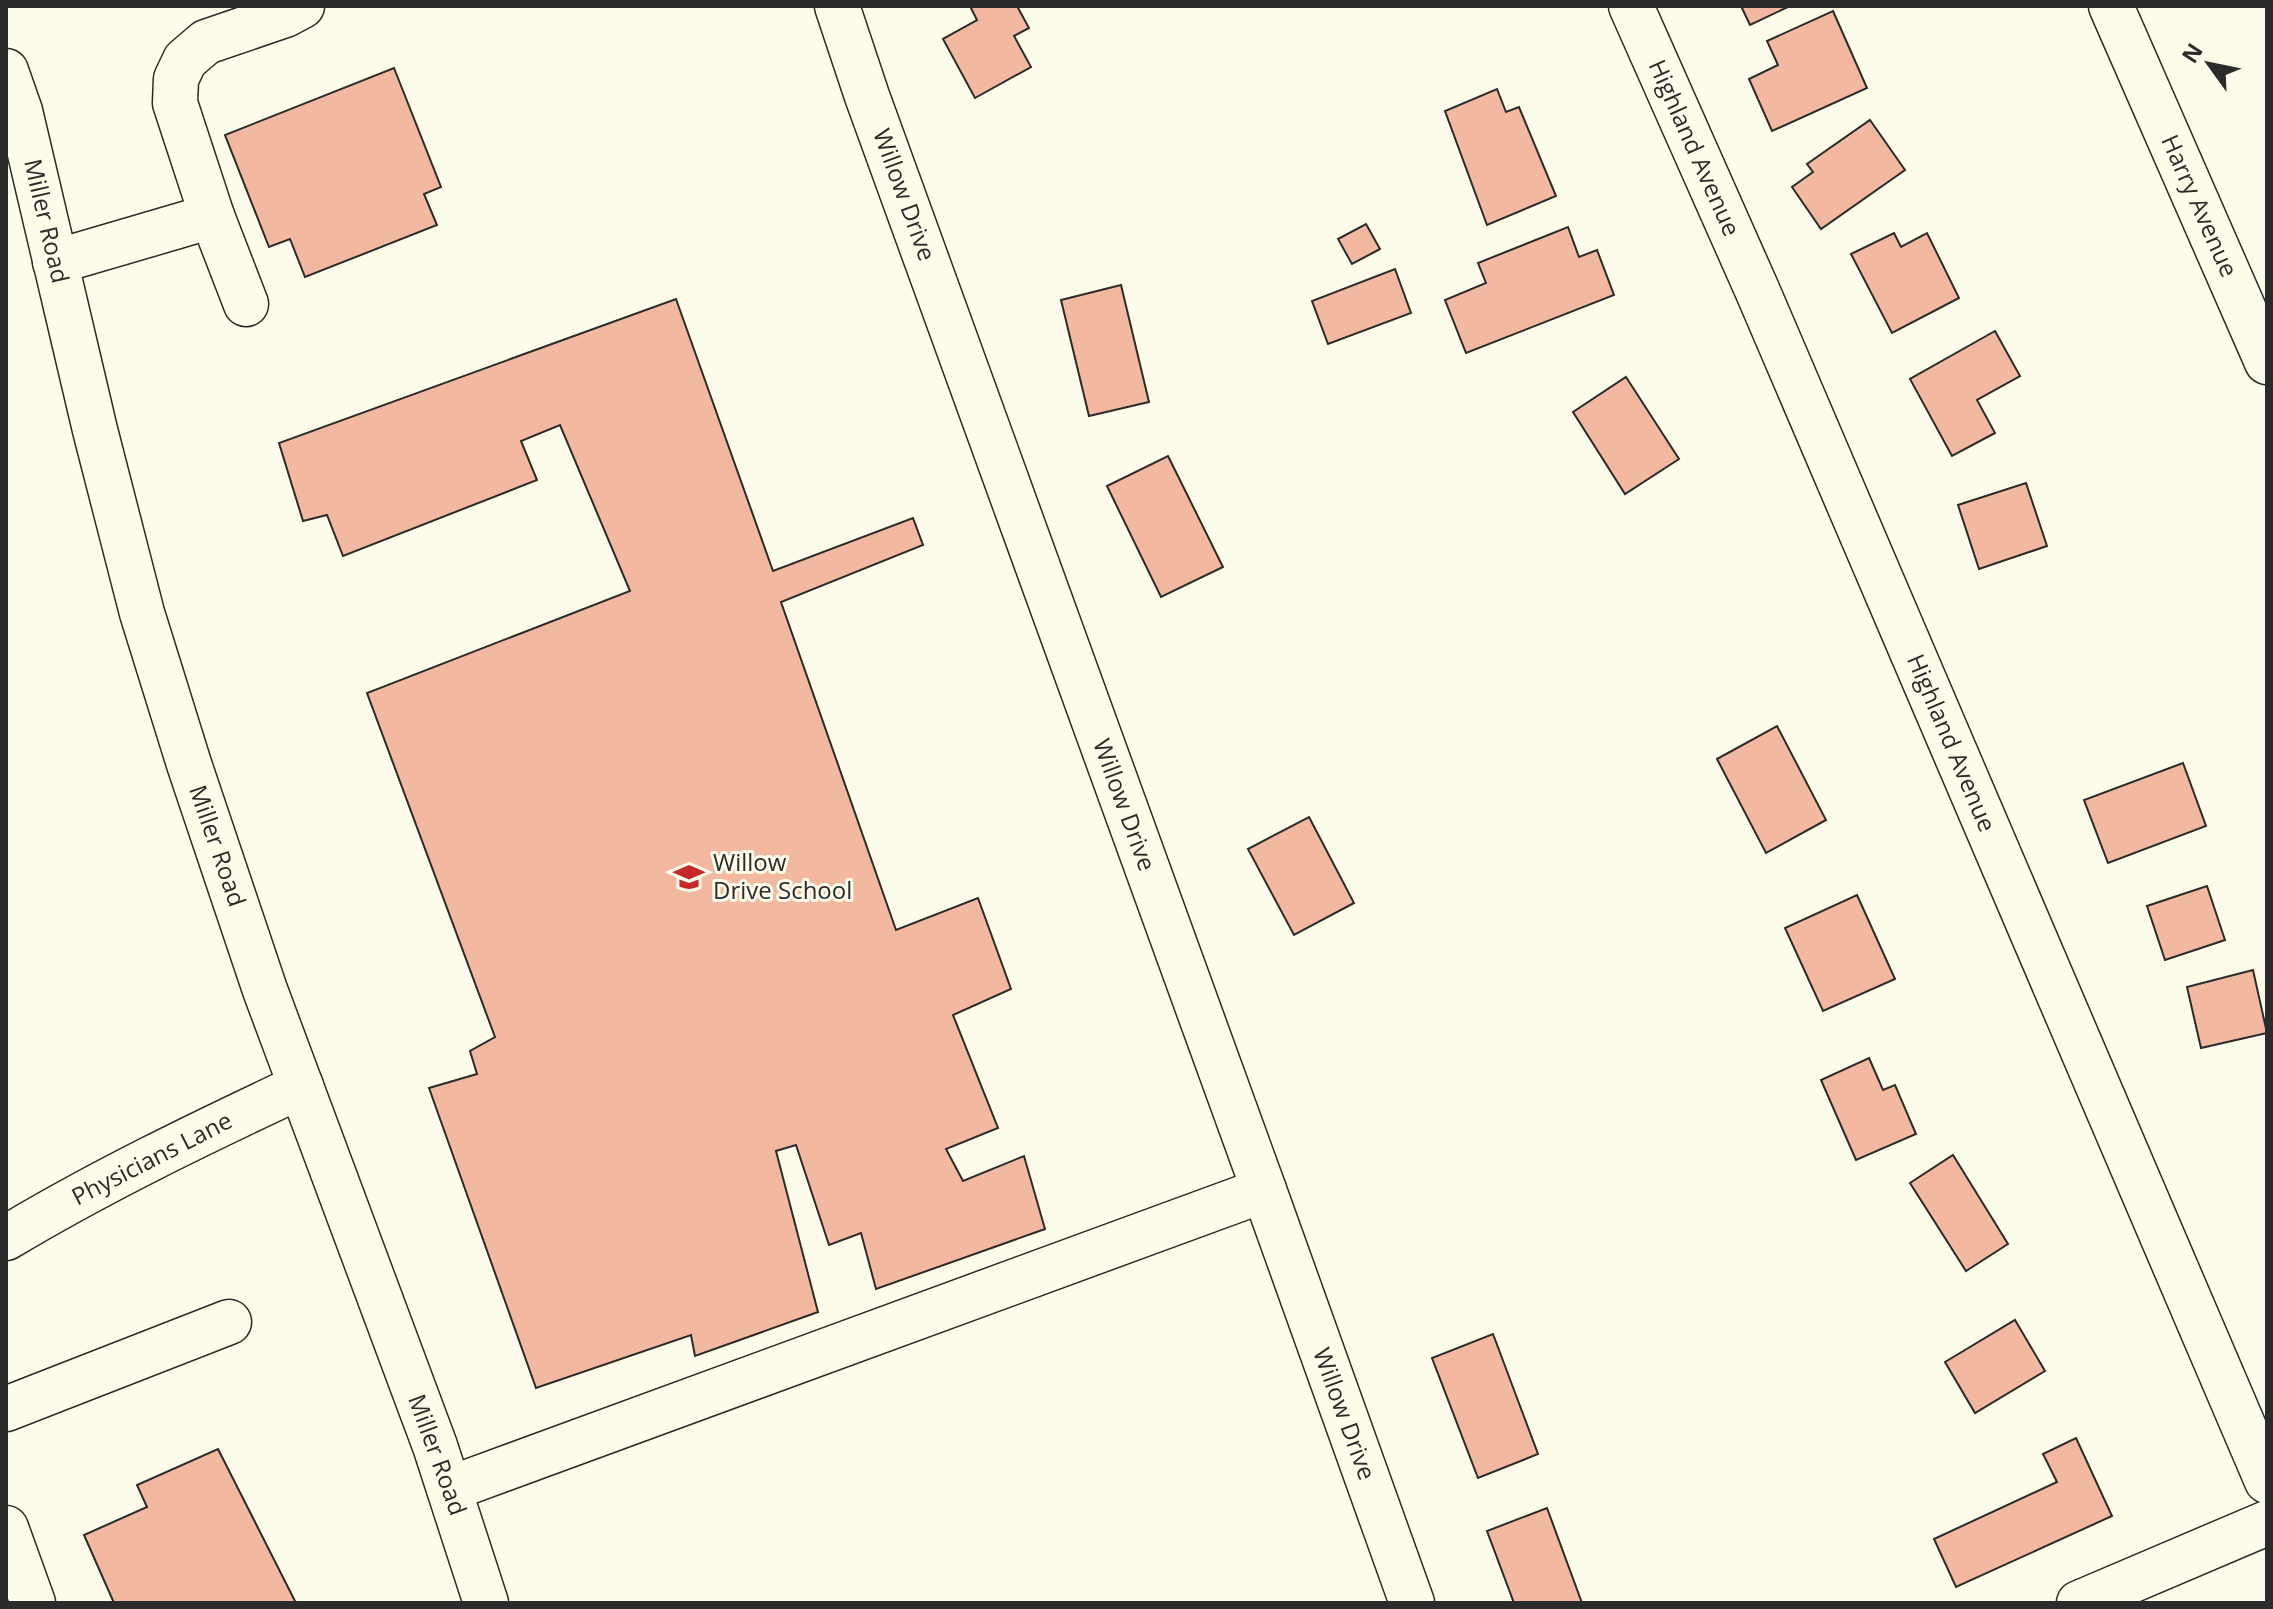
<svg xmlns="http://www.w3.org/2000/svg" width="2273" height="1609" font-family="'Open Sans',sans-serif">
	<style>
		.building { fill: #f2b8a0; stroke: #2b2b2b; stroke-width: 2 }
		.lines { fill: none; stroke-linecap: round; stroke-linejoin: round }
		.minor-casing { stroke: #2b2b2b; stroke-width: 47 }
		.major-casing { stroke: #2b2b2b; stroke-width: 47 }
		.minor { stroke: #fdfbea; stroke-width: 44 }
		.major { stroke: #fdfbea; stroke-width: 44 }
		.labels { text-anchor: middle; stroke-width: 6; stroke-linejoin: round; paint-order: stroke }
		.street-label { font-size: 24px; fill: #2b2b2b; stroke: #fdfbea }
		.poi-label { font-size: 24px; fill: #2b2b2b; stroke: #fdfbea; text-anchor: start }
	</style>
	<rect width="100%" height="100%" fill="#fdfbea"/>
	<g class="building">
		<path d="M970 6H1017L1029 28 1014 36 1031 67 975 98 943 39 977 20Z"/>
		<path d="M1741 6H1790L1750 25Z"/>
		<path d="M1833 11 1867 88 1772 131 1749 79 1778 65 1767 41Z"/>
		<path d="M394 68 441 187 424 194 437 225 305 277 290 239 269 247 225 135Z"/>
		<path d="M1497 89 1506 112 1519 107 1556 196 1487 225 1445 111Z"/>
		<path d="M1870 120 1905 170 1821 229 1792 187 1813 172 1807 164Z"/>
		<path d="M1366 224 1380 249 1352 264 1338 239Z"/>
		<path d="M1568 227 1579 257 1597 250 1614 295 1466 353 1445 300 1486 283 1478 263Z"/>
		<path d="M1894 233 1901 247 1927 233 1959 298 1892 333 1851 254Z"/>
		<path d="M1395 269 1411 313 1328 344 1312 301Z"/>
		<path d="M1121 285 1149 402 1089 416 1061 300Z"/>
		<path d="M676 299 773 571 913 518 923 545 781 602 896 930 978 898 1011 989 953 1015 998 1128 946 1149 963 1181 1024 1156 1045 1229 876 1289 861 1233 829 1245 796 1145 776 1151 818 1312 695 1356 691 1335 536 1388 429 1088 477 1074 470 1051 495 1037 367 693 630 591 560 425 521 441 537 480 343 556 327 515 303 521 279 443Z"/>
		<path d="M1995 331 2020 376 1977 400 1995 433 1952 456 1910 379Z"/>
		<path d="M1626 377 1679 459 1625 494 1573 412Z"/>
		<path d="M1168 456 1223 567 1161 597 1107 486Z"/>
		<path d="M2026 483 2047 546 1979 569 1958 505Z"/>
		<path d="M1777 726 1826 820 1766 853 1717 759Z"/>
		<path d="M2183 763 2206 826 2108 863 2084 800Z"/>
		<path d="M1309 817 1354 903 1294 935 1248 849Z"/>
		<path d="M2207 886 2225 940 2165 960 2147 906Z"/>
		<path d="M1857 895 1895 979 1823 1011 1785 928Z"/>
		<path d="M2253 970 2267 1033 2201 1048 2187 987Z"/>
		<path d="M1869 1058 1883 1090 1895 1085 1916 1134 1856 1160 1821 1080Z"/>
		<path d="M1953 1155 2008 1244 1966 1271 1910 1183Z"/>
		<path d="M2015 1320 2045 1371 1975 1413 1945 1362Z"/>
		<path d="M1493 1334 1538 1454 1478 1478 1432 1358Z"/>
		<path d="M2076 1438 2112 1516 1956 1587 1934 1539 2057 1482 2043 1454Z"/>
		<path d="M218 1449 296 1603H114L84 1535 147 1507 137 1485Z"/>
		<path d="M1547 1508 1582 1603H1514L1487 1531Z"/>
	</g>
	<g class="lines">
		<g class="minor-casing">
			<g id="minor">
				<path d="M837 6 867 96 1264 1190 1412 1603"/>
				<path d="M1631 6 1758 292 2267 1481"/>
				<path d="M2111 6 2267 362"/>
				<path d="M212 216 175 103 176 79 185 60 206 42 285 15 302 6"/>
				<path d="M55 262 212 216 246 304"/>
				<path d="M6 1238C101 1181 201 1133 301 1086"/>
				<path d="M6 1409 229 1322"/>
				<path d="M449 1489 1264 1190"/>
				<path d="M6 1528 33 1603"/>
				<path d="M2079 1603 2267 1523"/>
			</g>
		</g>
		<g class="major-casing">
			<path id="major" d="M6 71 20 111 95 430 142 613 189 764 265 990 435 1446 486 1603"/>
		</g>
		<use href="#minor" class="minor"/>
		<use href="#major" class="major"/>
	</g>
	<defs>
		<g id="school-bare" transform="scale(2.4)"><path d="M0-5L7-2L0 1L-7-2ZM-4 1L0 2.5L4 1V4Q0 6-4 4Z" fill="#c62828" stroke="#fdfbea" stroke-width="2.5" paint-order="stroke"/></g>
	</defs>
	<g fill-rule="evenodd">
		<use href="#school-bare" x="689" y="877"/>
	</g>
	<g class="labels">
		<g class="street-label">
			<text transform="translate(1694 148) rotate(66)" y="8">Highland Avenue</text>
			<text transform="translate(904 195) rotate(70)" y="8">Willow Drive</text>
			<text transform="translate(2199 206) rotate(66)" y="8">Harry Avenue</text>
			<text transform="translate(46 221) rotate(77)" y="8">Miller Road</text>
			<text transform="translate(1951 743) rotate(67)" y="8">Highland Avenue</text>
			<text transform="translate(1124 805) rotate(70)" y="8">Willow Drive</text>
			<text transform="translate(217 846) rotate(71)" y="8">Miller Road</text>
			<text transform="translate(152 1159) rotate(-27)" y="8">Physicians Lane</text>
			<text transform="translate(1344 1414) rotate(70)" y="8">Willow Drive</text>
			<text transform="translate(437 1455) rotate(70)" y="8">Miller Road</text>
		</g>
		<g class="poi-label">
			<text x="713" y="871">Willow<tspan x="713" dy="28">Drive School</tspan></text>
		</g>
	</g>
	<rect width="2273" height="1609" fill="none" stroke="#2b2b2b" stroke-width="16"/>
	<g transform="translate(2209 64) rotate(303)" stroke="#fdfbea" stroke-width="6" paint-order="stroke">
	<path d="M0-6L14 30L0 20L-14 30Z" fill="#2b2b2b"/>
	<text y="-12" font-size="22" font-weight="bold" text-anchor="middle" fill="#2b2b2b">N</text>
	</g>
</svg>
